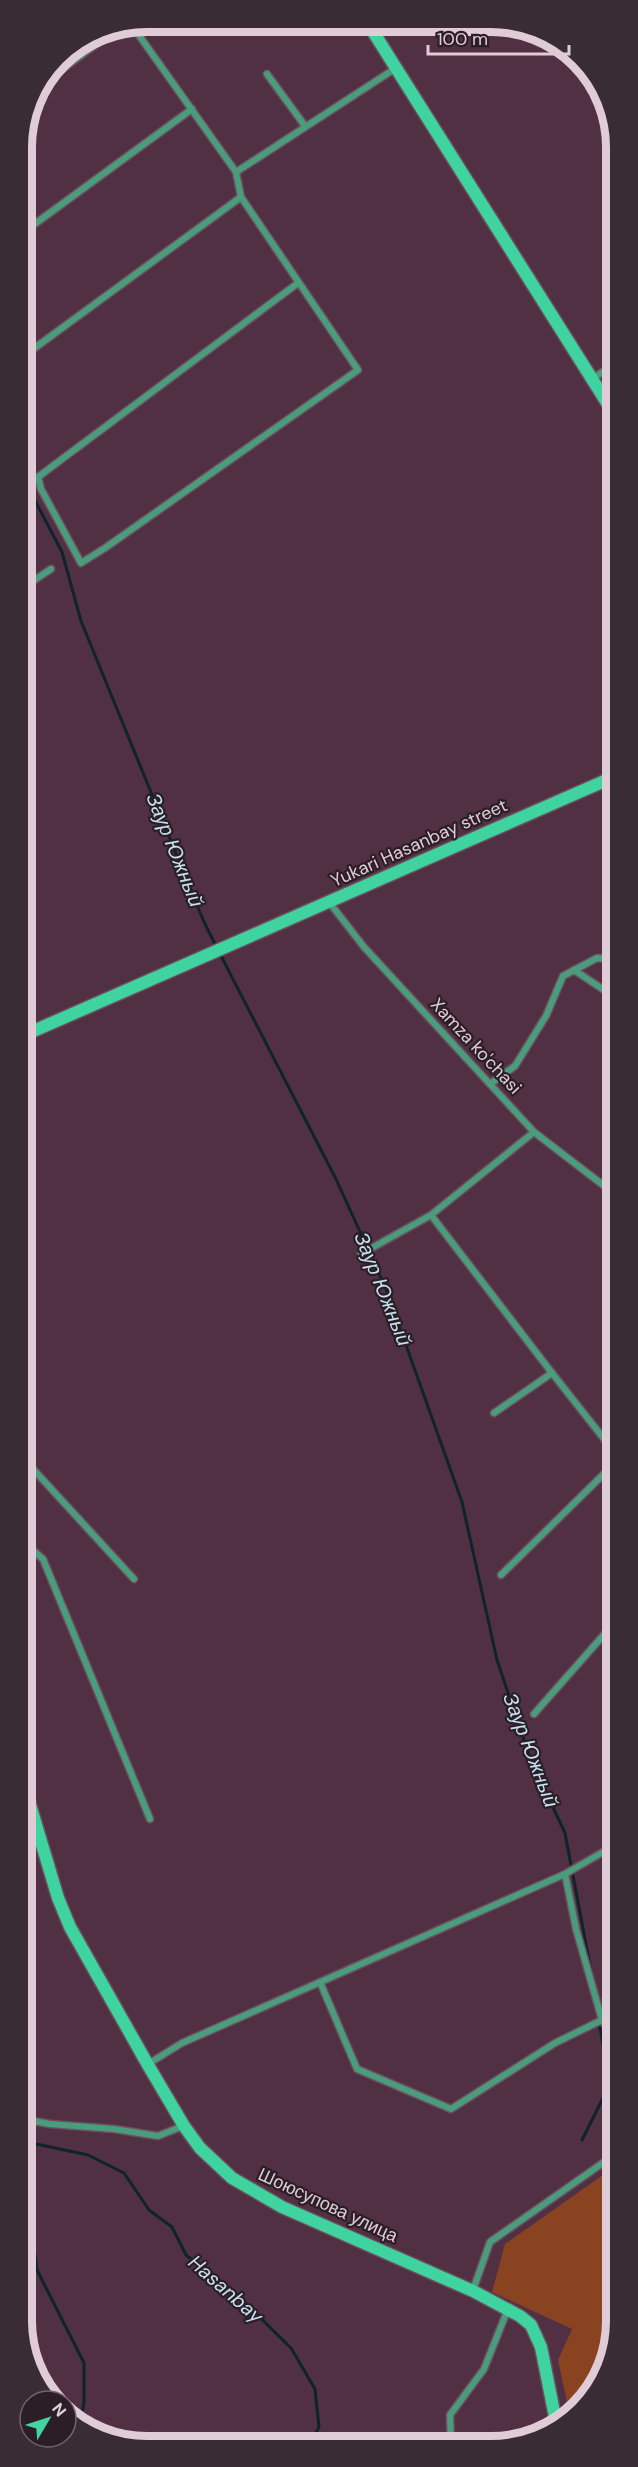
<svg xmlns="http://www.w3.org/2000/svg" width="638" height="2467" font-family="'DM Sans',sans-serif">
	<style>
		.green { fill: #894320 }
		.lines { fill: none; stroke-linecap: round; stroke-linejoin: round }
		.stream { stroke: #0f232b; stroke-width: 3 }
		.street-casing { stroke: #6d4f60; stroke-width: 9 }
		.secondary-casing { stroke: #6d4f60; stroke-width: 15 }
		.street { stroke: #4a9d7c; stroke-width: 6 }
		.secondary { stroke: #3fd3a0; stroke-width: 12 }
		.labels { text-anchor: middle; stroke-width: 4.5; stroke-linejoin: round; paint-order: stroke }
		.street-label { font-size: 18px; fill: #e0ccd6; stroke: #2c1e26 }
		.water-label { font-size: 20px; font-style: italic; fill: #c4e2ef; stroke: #2c1e26 }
		.rim { fill: none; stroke: #e0ccd6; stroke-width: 8 }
	</style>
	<rect width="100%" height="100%" fill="#503042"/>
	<path class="green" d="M617 2165V2328L586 2404 570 2416 558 2360 572 2329 492 2292 505 2244Z"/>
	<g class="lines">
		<g class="stream">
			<path d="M21 474 62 552 81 621 204 922 216 946"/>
			<path d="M219 952 336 1179 386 1289 462 1502 497 1660 530 1758 565 1833 591 1971"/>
			<path d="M582 2140 610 2084 599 2022"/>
			<path d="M22 2141 88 2155 124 2173 149 2210 172 2227 186 2255 232 2290 291 2348 315 2389 319 2427 310 2444"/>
			<path d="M35 2254 37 2270 84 2363V2402L81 2420"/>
		</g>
		<g class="street-casing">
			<g id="street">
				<path d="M131 24 236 172 241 197 358 370 105 548 81 563 41 489 38 477 298 283"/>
				<path d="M574 55 607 112"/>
				<path d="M60 57 66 65"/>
				<path d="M267 74 305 126"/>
				<path d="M39 86 121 26"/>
				<path d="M236 172 396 68"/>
				<path d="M21 234 192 109"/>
				<path d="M21 358 241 197"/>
				<path d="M592 379 616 363"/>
				<path d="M21 589 51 569"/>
				<path d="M329 902 364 947 534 1132 616 1195"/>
				<path d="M574 970 616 998"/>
				<path d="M490 1084 515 1066 546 1016 563 976 597 958 616 959"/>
				<path d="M431 1215 552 1373 616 1454"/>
				<path d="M361 1254 431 1215 534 1132"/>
				<path d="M494 1413 552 1373"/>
				<path d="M22 1457 134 1579"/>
				<path d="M22 1541 43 1559 150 1819"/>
				<path d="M501 1575 616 1462"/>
				<path d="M534 1714 616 1621"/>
				<path d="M565 1874 576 1929 602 2020 617 2042"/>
				<path d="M320 1982 357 2069 451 2109 555 2043 602 2020"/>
				<path d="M148 2064 182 2043 565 1874 617 1844"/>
				<path d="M22 2119 50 2124 114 2129 158 2136 183 2126"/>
				<path d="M473 2290 490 2242 617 2153"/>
				<path d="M451 2445 450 2415 484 2369 508 2309"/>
			</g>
		</g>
		<g class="secondary-casing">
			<g id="secondary">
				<path d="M367 22 616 417"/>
				<path d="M22 1036 616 776"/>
				<path d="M22 1778 58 1898 70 1927 148 2065 184 2126 200 2148 232 2178 282 2207 473 2291 520 2316 531 2325 541 2347 557 2427"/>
			</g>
		</g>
		<use href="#street" class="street"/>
		<use href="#secondary" class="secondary"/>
	</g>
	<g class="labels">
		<g class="street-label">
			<text transform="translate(419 843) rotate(-24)" y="6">Yukari Hasanbay street</text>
			<text transform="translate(476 1046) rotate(47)" y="6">Xamza ko'chasi</text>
			<text transform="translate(328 2205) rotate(25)" y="6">Шоюсупова улица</text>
		</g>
		<g class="water-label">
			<text transform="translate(175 850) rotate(68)" y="7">Заур Южный</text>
			<text transform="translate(383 1289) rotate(68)" y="7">Заур Южный</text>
			<text transform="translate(531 1750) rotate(69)" y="7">Заур Южный</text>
			<text transform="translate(226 2289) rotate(41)" y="7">Hasanbay</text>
		</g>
	</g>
	<path d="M0 0H638V2467H0ZM147 32H491A115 115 0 0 1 606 147V2321A115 115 0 0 1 491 2436H147A115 115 0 0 1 32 2321V147A115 115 0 0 1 147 32Z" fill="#3a2c34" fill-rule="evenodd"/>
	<path class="rim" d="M147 32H491A115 115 0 0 1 606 147V2321A115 115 0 0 1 491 2436H147A115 115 0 0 1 32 2321V147A115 115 0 0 1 147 32Z"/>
	<g transform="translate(48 2419) rotate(51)"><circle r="28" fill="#2c1e26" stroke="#74646c" stroke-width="1.5"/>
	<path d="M0-4.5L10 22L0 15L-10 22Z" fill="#42d4a1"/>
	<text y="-9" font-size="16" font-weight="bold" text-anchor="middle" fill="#e0ccd6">N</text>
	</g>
	<path d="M428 45v9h141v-9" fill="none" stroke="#e0ccd6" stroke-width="3"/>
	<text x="437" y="45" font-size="18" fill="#e0ccd6" stroke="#2c1e26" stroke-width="4.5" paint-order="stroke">100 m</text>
</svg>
